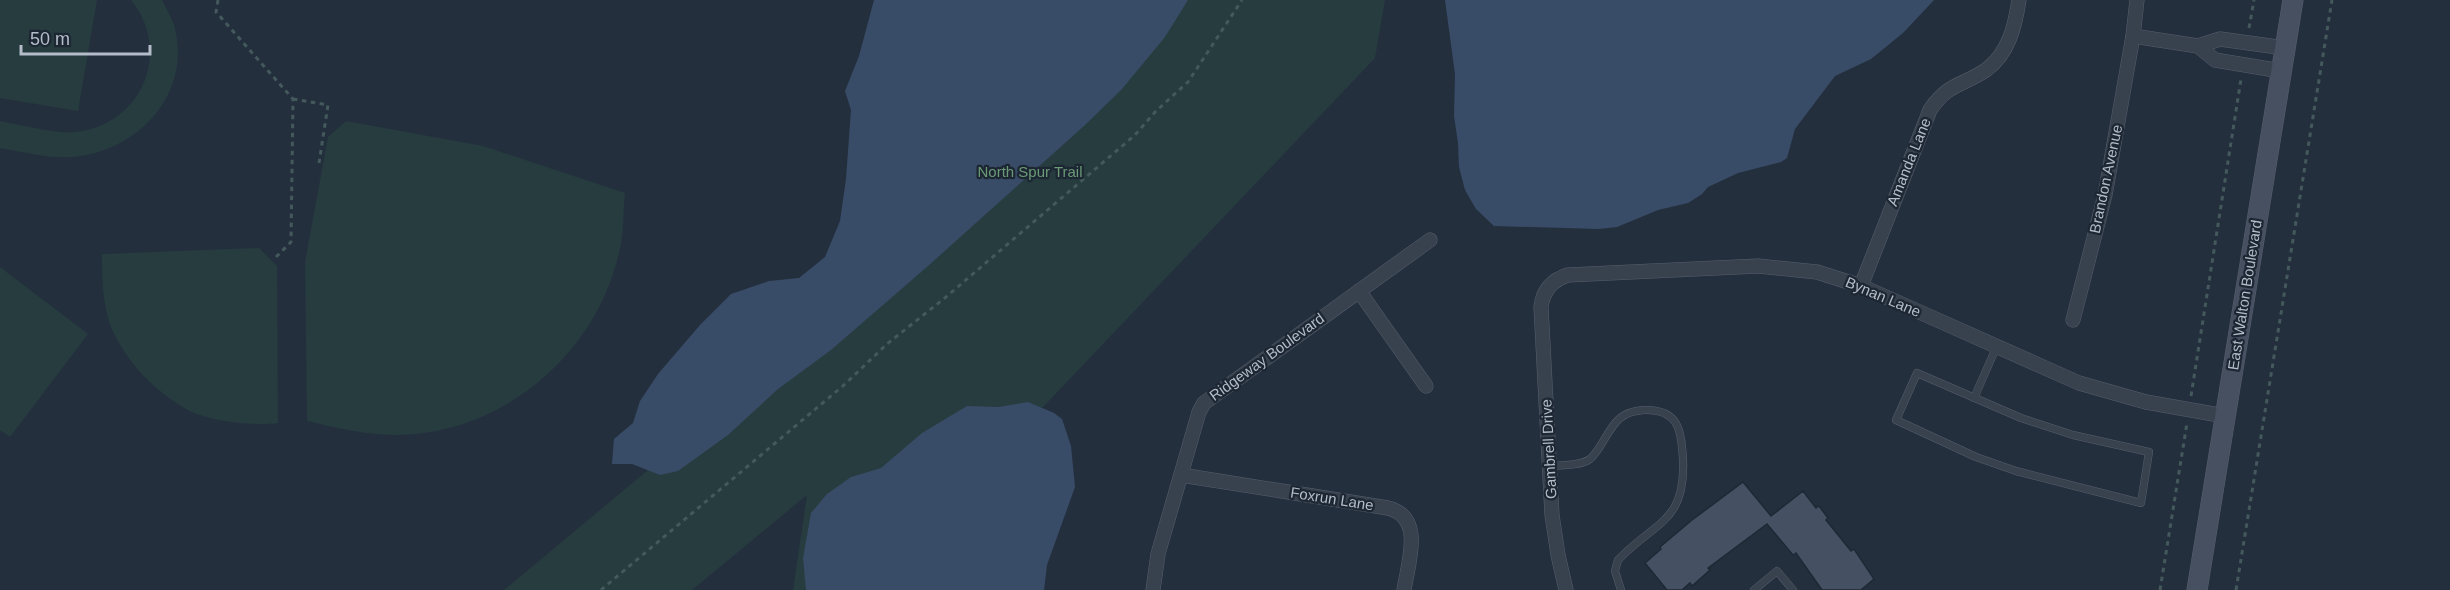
<svg xmlns="http://www.w3.org/2000/svg" width="2450" height="590" font-family="Helvetica,sans-serif">
	<style>
		.green { fill: #263c3f }
		.water { fill: #394c67 }
		.building { fill: #455162; stroke: #1f2835; stroke-width: 1.5 }
		.lines { fill: none; stroke-linecap: round; stroke-linejoin: round }
		.service-casing { stroke: #565f6c; stroke-width: 8 }
		.minor-casing { stroke: #565f6c; stroke-width: 15 }
		.secondary-casing { stroke: #565f6c; stroke-width: 21 }
		.path { stroke: #44595c; stroke-width: 3; stroke-dasharray: 4.5 4.5; stroke-linecap: butt }
		.service { stroke: #38414e; stroke-width: 7 }
		.minor { stroke: #38414e; stroke-width: 14 }
		.secondary { stroke: #465061; stroke-width: 20 }
		.labels { text-anchor: middle; stroke-width: 4.5; stroke-linejoin: round; paint-order: stroke }
		.street-label { font-size: 15px; fill: #b4bcc9; stroke: #1d2633 }
		.park-label { font-size: 15px; fill: #6b9a76; stroke: #1d2633 }
	</style>
	<rect width="100%" height="100%" fill="#242f3e"/>
	<g class="green">
		<path d="M0 0H97L78 111 0 98Z"/>
		<path d="M131 0H162C166 8 171 17 174 25 193 93 139 151 73 157 49 159 24 152 0 148V121C24 125 59 136 82 131 145 120 171 49 131 0Z"/>
		<path d="M882 0H1385L1375 58 869 590H793L807 495 692 590H504L835 314Z"/>
		<path d="M346 121 483 146 625 193C623 211 624 230 620 248 599 352 504 434 397 435 366 435 337 428 307 421L305 262 328 137Z"/>
		<path d="M259 248 277 266 278 423C254 426 210 422 188 410 155 392 126 362 111 327 102 303 102 278 102 254Z"/>
		<path d="M0 267 88 334 10 437 0 430Z"/>
	</g>
	<g class="water">
		<path d="M874 0H1188L1165 37 1122 89 1084 126 928 266 831 350 778 389 728 435 678 471 660 475 632 464H612L614 439 633 423 640 401 658 374 700 325 731 294 769 281 799 278 825 257 840 221 846 179 851 110 845 91 859 56Z"/>
		<path d="M1445 0H1934L1903 33 1871 59 1835 76 1795 129 1787 158 1781 162 1738 173 1708 187 1702 194 1688 203 1658 210 1617 227 1599 229 1494 226 1476 209 1465 190 1459 167 1458 143 1454 116 1455 74Z"/>
		<path d="M1028 402 1054 413 1062 419 1071 446 1075 487 1047 565 1044 590H806L803 558 811 513 827 494 851 477 881 468 922 433 967 406 999 407Z"/>
	</g>
	<path class="building" d="M1743 482 1771 516 1803 491 1816 508 1819 506 1828 518 1826 520 1851 551 1854 549 1874 579 1861 590H1822L1796 553 1793 555 1767 524 1708 568 1710 570 1692 586 1690 583 1682 590H1667L1645 563 1661 549 1660 547 1692 520Z"/>
	<g class="lines">
		<g class="service-casing">
			<g id="service">
				<path d="M1917 373 2021 418 2073 435 2149 452 2141 503 2016 471 1976 457 1896 420Z"/>
				<path d="M1974 398 1996 348"/>
				<path d="M1550 466C1561 465 1581 466 1590 459 1601 450 1607 430 1619 419 1627 412 1635 411 1644 410 1679 409 1681 430 1683 459 1686 523 1655 521 1618 560L1615 571 1621 590"/>
				<path d="M1754 590 1777 571 1793 590"/>
			</g>
		</g>
		<g class="minor-casing">
			<g id="minor">
				<path d="M2133 36 2198 46 2220 39 2285 48"/>
				<path d="M2198 46 2215 60 2281 71"/>
				<path d="M1861 286 1930 110C1948 83 1962 86 1986 70 2009 53 2015 26 2019 0"/>
				<path d="M1359 291 1426 386"/>
				<path d="M2073 320 2105 195 2133 36 2137 0"/>
				<path d="M1181 475 1388 508C1425 517 1408 563 1404 590"/>
				<path d="M1153 590 1158 554 1199 412 1204 403 1430 240"/>
				<path d="M1566 590 1558 555 1552 515 1541 307C1543 290 1552 280 1568 275L1758 266 1817 272 1861 286 2079 383 2146 402 2225 416"/>
			</g>
		</g>
		<g class="secondary-casing">
			<path id="secondary" d="M2197 590 2293 0"/>
		</g>
		<g class="path">
			<path d="M218 0 216 12 293 99 291 242 275 258"/>
			<path d="M2249 28 2254 0"/>
			<path d="M293 99 328 105 319 163"/>
			<path d="M2191 396 2241 79"/>
			<path d="M601 590 844 385 887 344 946 297 1135 135 1156 111 1188 82 1242 0"/>
			<path d="M2160 590 2187 423"/>
			<path d="M2236 590 2332 0"/>
		</g>
		<use href="#service" class="service"/>
		<use href="#minor" class="minor"/>
		<use href="#secondary" class="secondary"/>
	</g>
	<g class="labels">
		<g class="street-label">
			<text transform="translate(1909 162) rotate(-68)" y="5">Amanda Lane</text>
			<text transform="translate(2106 179) rotate(-78)" y="5">Brandon Avenue</text>
			<text transform="translate(2245 295) rotate(-81)" y="5">East Walton Boulevard</text>
			<text transform="translate(1883 297) rotate(23)" y="5">Bynan Lane</text>
			<text transform="translate(1267 357) rotate(-36)" y="5">Ridgeway Boulevard</text>
			<text transform="translate(1549 449) rotate(-93)" y="5">Gambrell Drive</text>
			<text transform="translate(1332 499) rotate(9)" y="5">Foxrun Lane</text>
		</g>
		<g class="park-label">
			<text x="1030" y="177">North Spur Trail</text>
		</g>
	</g>
	<path d="M21 45v9h129v-9" fill="none" stroke="#b4bcc9" stroke-width="3"/>
	<text x="30" y="45" font-size="18" fill="#b4bcc9" stroke="#1d2633" stroke-width="4.5" paint-order="stroke">50 m</text>
</svg>
